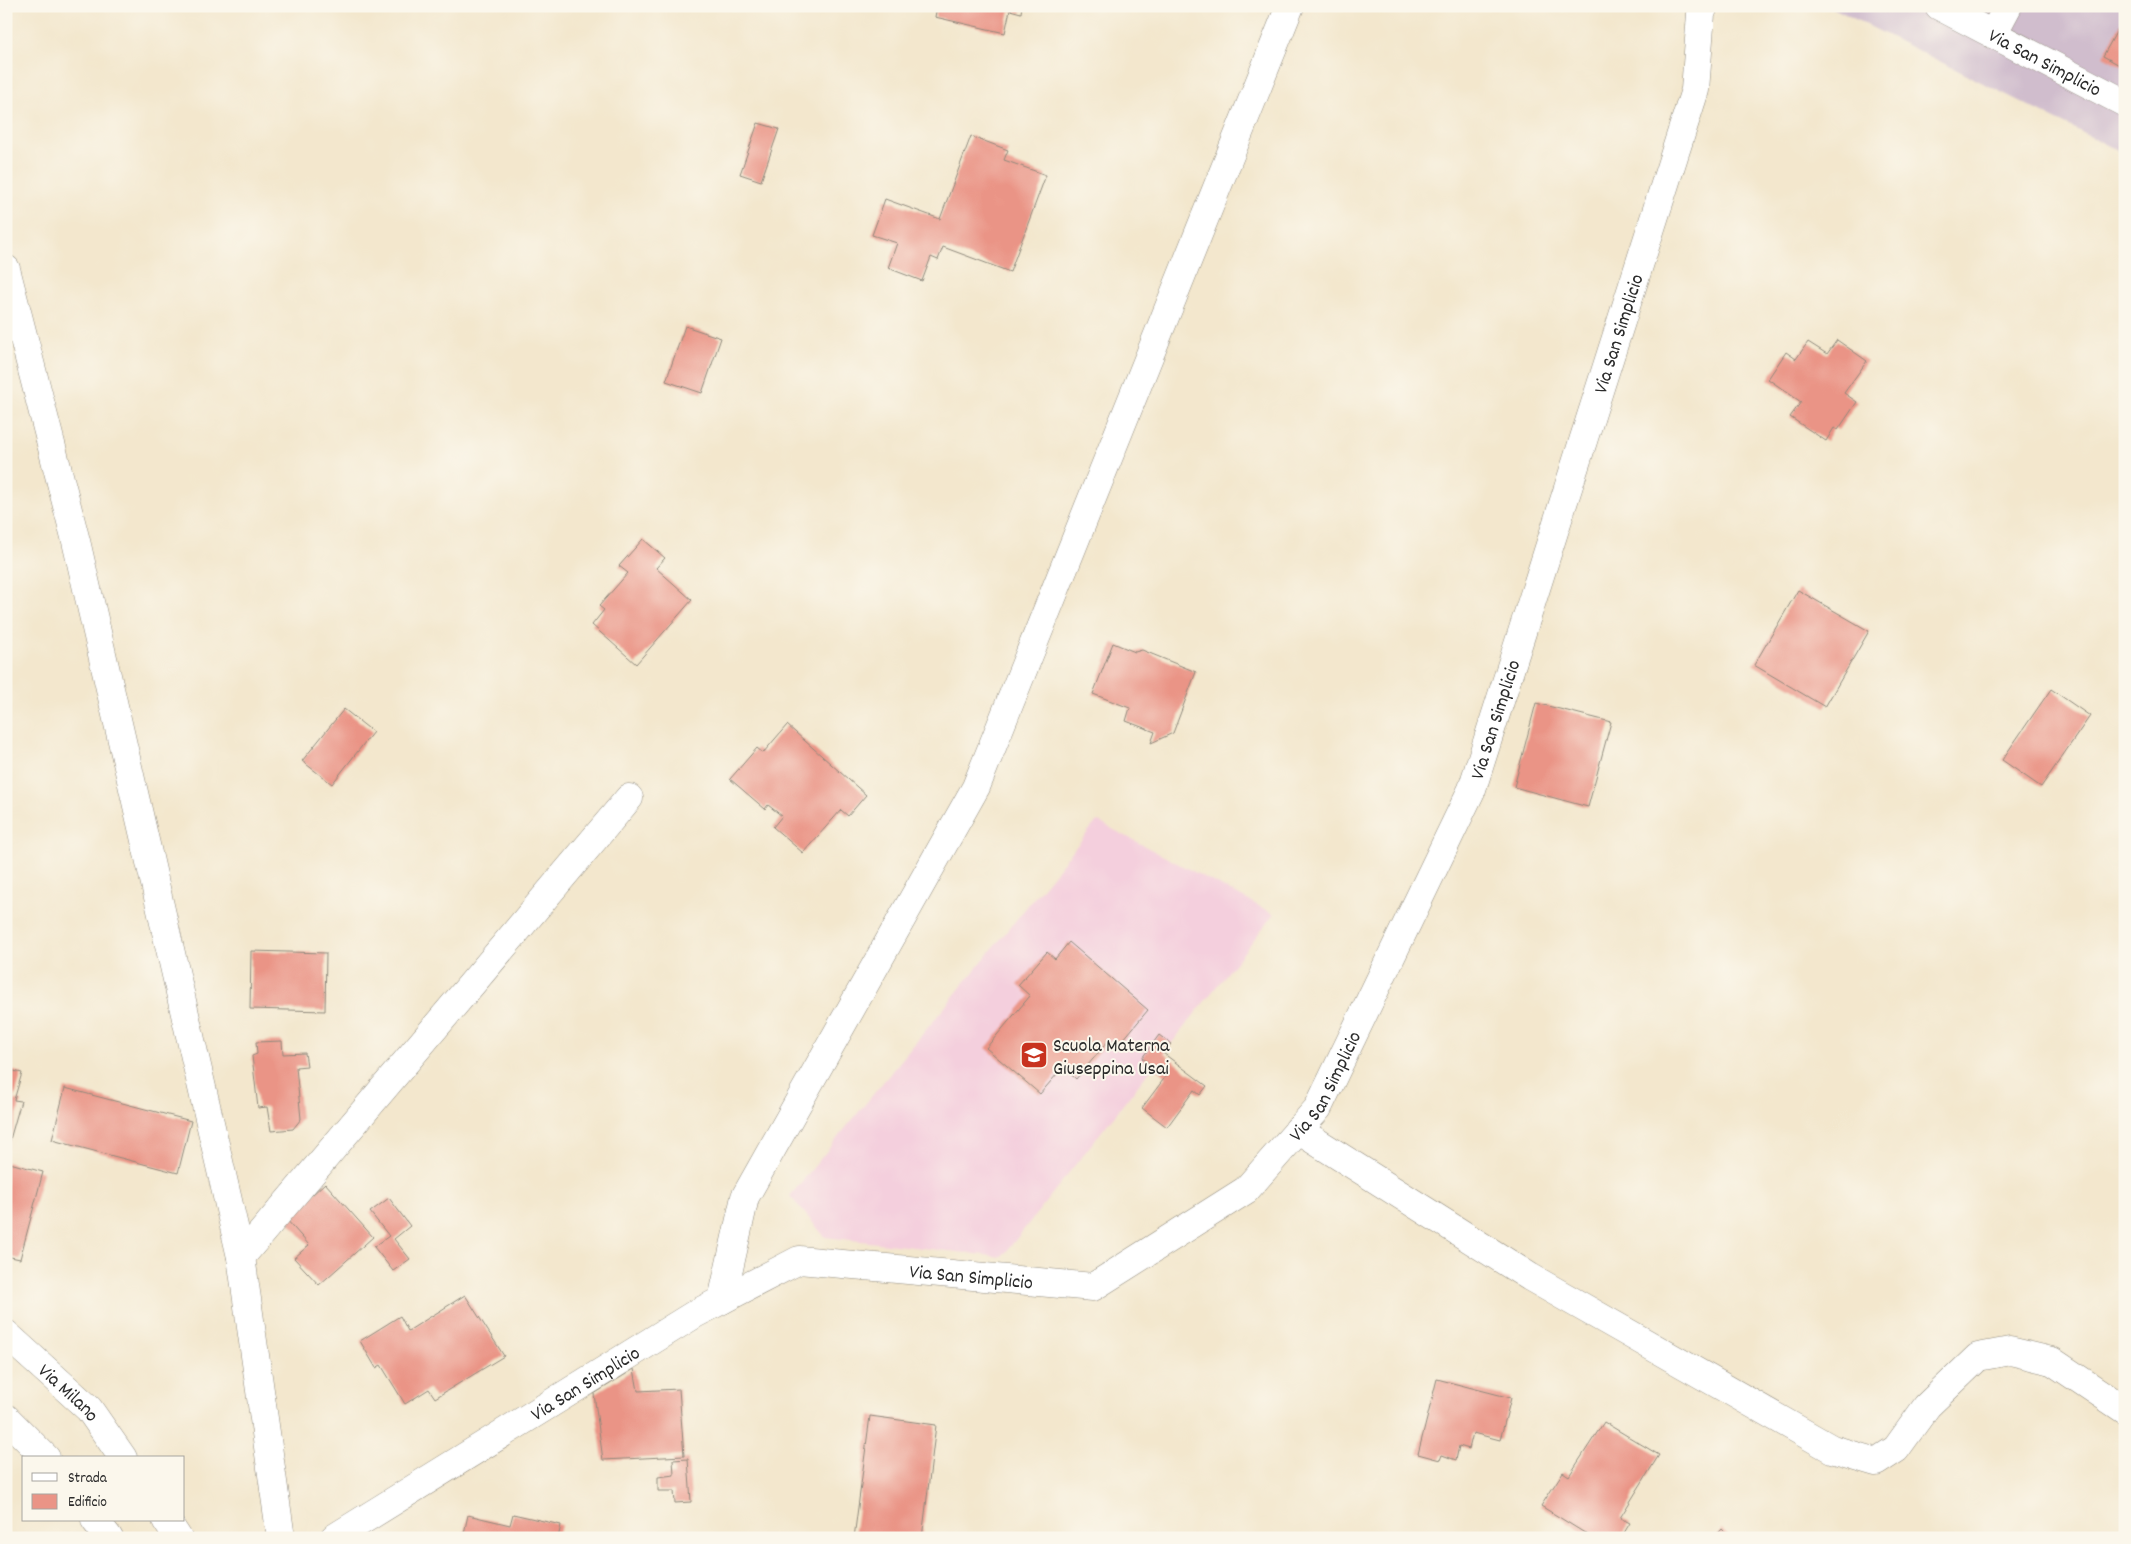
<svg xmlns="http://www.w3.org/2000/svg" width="2131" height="1544" font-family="Dekko,sans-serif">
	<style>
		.built { fill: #f4cfdd }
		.industrial { fill: #d0bdcd }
		.building { fill: #ea9486 }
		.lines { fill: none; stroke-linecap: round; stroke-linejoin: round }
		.minor-casing { stroke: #8f897c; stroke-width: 29 }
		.major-casing { stroke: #8f897c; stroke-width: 29 }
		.minor { stroke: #fff; stroke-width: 28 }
		.major { stroke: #fff; stroke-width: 28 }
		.labels { text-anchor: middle; stroke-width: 4; stroke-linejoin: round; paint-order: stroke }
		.street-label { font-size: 20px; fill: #2b2b2b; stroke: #fbf7ec }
		.poi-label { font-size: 20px; fill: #2b2b2b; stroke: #fbf7ec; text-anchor: start }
	</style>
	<rect width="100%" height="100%" fill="#fbf7ec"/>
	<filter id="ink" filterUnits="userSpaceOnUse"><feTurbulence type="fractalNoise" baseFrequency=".02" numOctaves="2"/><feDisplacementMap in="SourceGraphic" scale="10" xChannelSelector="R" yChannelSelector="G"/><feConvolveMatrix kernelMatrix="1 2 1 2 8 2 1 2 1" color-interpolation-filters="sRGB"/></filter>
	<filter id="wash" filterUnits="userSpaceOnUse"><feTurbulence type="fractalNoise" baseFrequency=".0096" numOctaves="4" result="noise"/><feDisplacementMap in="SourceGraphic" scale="20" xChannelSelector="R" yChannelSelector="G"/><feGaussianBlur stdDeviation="1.12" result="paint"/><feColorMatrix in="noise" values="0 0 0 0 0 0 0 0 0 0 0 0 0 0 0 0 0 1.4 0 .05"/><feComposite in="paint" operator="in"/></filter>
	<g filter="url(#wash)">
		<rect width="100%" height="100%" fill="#f3e7cd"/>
		<path class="built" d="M1097 821 1274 914 1002 1257 825 1237 790 1196Z"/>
		<path class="industrial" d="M1829 6H2125V154Z"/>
		<g id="blocks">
			<g class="building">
				<path d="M937 6H1022L1021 13 1010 10 1005 33 935 17Z"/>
				<path d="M2125 16V68L2103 56Z"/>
				<path d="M758 123 779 129 761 181 740 174Z"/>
				<path d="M971 136 1008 150 1004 160 1046 175 1010 272 943 247 938 260 931 257 922 281 888 268 897 243 872 235 885 199 940 219Z"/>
				<path d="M685 326 721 338 702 393 666 381Z"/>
				<path d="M1837 340 1867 361 1844 393 1857 402 1838 430 1834 428 1826 441 1790 417 1801 402 1768 379 1786 352 1796 359 1808 342 1827 354Z"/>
				<path d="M643 539 665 558 656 568 692 600 636 664 592 625 604 610 599 606 628 573 619 566Z"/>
				<path d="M1798 590 1869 631 1825 707 1754 665Z"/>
				<path d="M1113 643 1135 652 1142 650 1196 672 1173 733 1151 743 1155 732 1126 721 1130 708 1093 694Z"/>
				<path d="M2051 689 2090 716 2041 787 2002 760Z"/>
				<path d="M1536 703 1611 722 1588 807 1514 787Z"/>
				<path d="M344 709 373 732 332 784 302 761Z"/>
				<path d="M787 725 866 795 848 816 841 810 803 853 773 827 782 816 768 805 765 809 730 779 757 748 763 753Z"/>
				<path d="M1069 942 1148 1010 1118 1046 1110 1039 1076 1079 1063 1067 1040 1094 986 1048 1030 996 1018 985 1047 952 1055 959Z"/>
				<path d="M251 951 326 953 325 1011 250 1009Z"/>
				<path d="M1159 1035 1171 1044 1163 1053 1207 1086 1200 1095 1194 1090 1167 1127 1142 1108 1166 1076 1142 1058Z"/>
				<path d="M282 1041 283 1054 305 1053 307 1066 296 1067 301 1119 293 1129 271 1131 267 1107 258 1108 252 1056 257 1054 256 1042Z"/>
				<path d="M6 1069 22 1073 14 1100 21 1101 7 1150Z"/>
				<path d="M65 1088 191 1121 178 1173 52 1140Z"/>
				<path d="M6 1162 43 1172 20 1259 6 1256Z"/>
				<path d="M325 1183 373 1237 319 1285 294 1258 309 1245 286 1219Z"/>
				<path d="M389 1198 410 1226 394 1239 410 1259 393 1271 374 1247 389 1236 370 1212Z"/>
				<path d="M465 1295 504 1356 435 1398 429 1389 405 1404 381 1365 376 1368 360 1341 400 1316 408 1331Z"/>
				<path d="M634 1369 638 1391 679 1389 684 1456 603 1460 594 1394Z"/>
				<path d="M1437 1379 1511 1398 1500 1440 1473 1433 1469 1449 1459 1446 1456 1460 1442 1455 1440 1460 1418 1454Z"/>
				<path d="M870 1416 936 1425 922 1538H854Z"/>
				<path d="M1604 1422 1659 1455 1620 1518 1630 1523 1621 1538H1586L1588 1535 1541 1506 1563 1472 1569 1476Z"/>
				<path d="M688 1459 691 1502 675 1503 674 1491H658V1477L674 1475 673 1460Z"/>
				<path d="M513 1514 561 1525 558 1538H463L468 1515 510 1525Z"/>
				<path d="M1722 1529 1731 1538H1714Z"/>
			</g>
		</g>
	</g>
	<g filter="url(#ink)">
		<use href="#blocks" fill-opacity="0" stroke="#8f897c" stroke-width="1"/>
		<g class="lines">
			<g class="minor-casing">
				<g id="minor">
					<path id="s1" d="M1939 6 2125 103"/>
					<path d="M1993 34 2008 6"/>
					<path d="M6 269 76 541 241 1257 281 1538"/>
					<path d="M1298 1130 1530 1277 1832 1449 1876 1462 1896 1449 1927 1406 1978 1357 2010 1351 2052 1361 2125 1410"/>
					<path d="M241 1257 629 798"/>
					<path d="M722 1300 745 1197 976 787 1290 6"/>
					<path id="s2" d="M334 1538 695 1314 799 1260 1093 1287 1246 1190 1318 1108 1472 789 1695 90 1701 14 1704 6"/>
				</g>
			</g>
			<g class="major-casing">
				<g id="major">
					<path id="s3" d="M6 1334 89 1409 123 1458"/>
					<path d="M6 1418 46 1458"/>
					<path d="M95 1520 109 1538"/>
					<path d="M166 1520 178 1538"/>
				</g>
			</g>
			<use href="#minor" class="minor"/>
			<use href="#major" class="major"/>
		</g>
	</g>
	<defs>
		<g id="school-square" transform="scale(1.4375)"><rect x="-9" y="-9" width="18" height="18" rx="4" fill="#c8321e" stroke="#fbf7ec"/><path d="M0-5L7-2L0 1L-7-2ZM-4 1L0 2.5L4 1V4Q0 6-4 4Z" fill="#fff"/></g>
	</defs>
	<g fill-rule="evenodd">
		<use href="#school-square" x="1034" y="1055"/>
	</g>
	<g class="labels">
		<g class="street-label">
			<text dy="7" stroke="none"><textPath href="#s1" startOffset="120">Via San Simplicio</textPath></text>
			<text dy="7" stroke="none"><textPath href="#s2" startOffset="1960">Via San Simplicio</textPath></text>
			<text dy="7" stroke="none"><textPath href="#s2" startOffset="1555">Via San Simplicio</textPath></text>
			<text dy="7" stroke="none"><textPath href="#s2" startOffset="1150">Via San Simplicio</textPath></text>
			<text dy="7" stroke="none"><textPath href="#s2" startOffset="715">Via San Simplicio</textPath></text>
			<text dy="7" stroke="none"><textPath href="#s2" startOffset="295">Via San Simplicio</textPath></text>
			<text dy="7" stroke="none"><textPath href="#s3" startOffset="86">Via Milano</textPath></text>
		</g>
		<g class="poi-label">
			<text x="1053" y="1051">Scuola Materna<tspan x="1053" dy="23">Giuseppina Usai</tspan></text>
		</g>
	</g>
	<rect width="2131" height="1544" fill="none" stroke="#fbf7ec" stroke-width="25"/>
	<rect x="22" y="1456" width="162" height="65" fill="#fbf7ec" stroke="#a8a59f"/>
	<rect x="32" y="1473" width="25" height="8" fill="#ffffff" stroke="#a8a59f"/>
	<text x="68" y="1482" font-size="15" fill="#2b2b2b">Strada</text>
	<rect x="32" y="1494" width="25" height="15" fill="#ea9486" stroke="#a8a59f"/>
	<text x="68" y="1506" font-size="15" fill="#2b2b2b">Edificio</text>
</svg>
